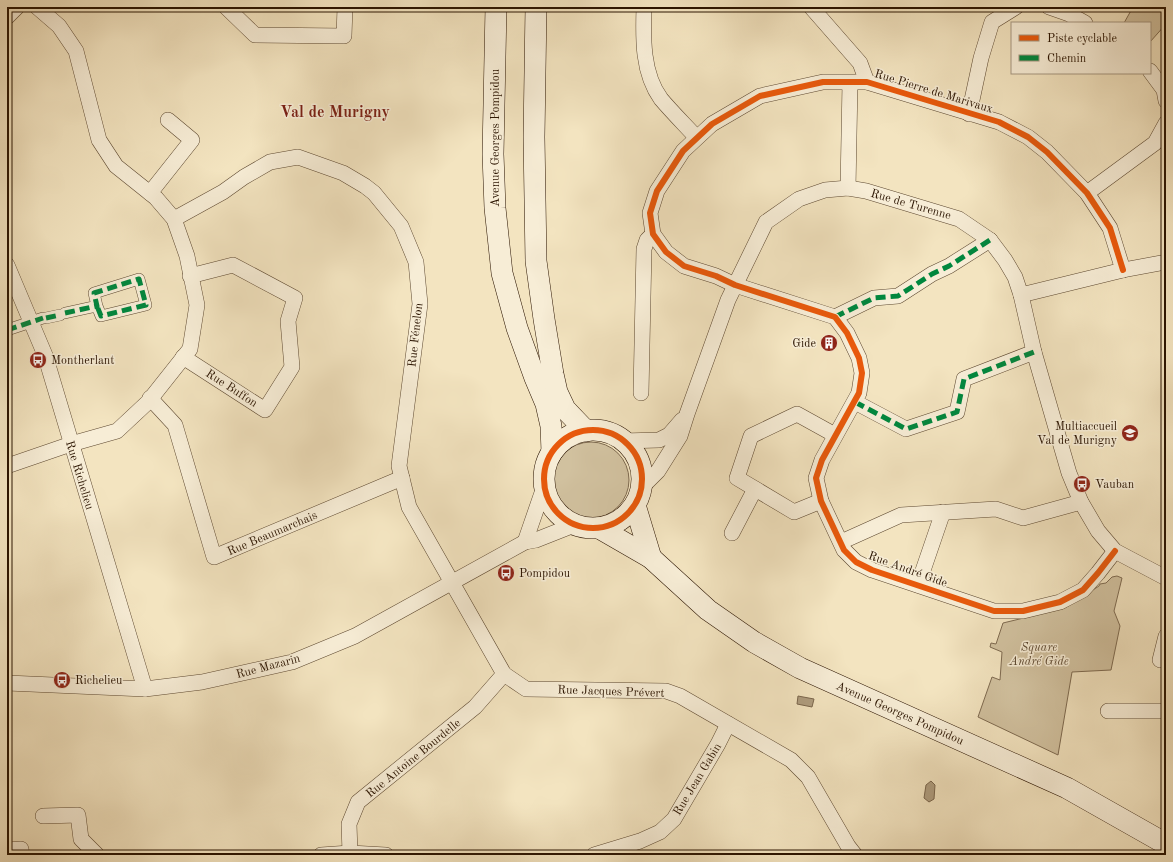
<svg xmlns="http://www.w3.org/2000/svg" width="1173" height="862" font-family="'Old Standard TT',serif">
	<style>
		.green { fill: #d1c19f; stroke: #7e6a50 }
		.water { fill: #af9d7f; stroke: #7a664c }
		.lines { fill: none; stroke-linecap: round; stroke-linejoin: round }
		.pedestrian-casing { stroke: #5d4830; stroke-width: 12 }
		.minor-casing { stroke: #5d4830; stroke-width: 16 }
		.secondary-casing { stroke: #2b1400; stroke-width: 22 }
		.pedestrian { stroke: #f7edd6; stroke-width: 11 }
		.minor { stroke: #f7edd6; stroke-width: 15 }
		.secondary { stroke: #f7edd6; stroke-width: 21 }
		.quiet { stroke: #00873e; stroke-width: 5; stroke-dasharray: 10 5; stroke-linecap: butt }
		.cycleway-casing { stroke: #f7edd6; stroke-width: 8 }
		.cycleway { stroke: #e8590c; stroke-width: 6 }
		.labels { text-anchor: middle; stroke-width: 3; stroke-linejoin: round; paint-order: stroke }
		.street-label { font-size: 12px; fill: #2b1400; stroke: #f7edd6 }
		.poi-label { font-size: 12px; fill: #2b1400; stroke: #f7edd6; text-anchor: start }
		.park-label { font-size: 12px; font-style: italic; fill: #5d4830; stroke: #f7edd6 }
		.district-label { font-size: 16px; font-weight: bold; fill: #7a1f14; stroke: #f7edd6 }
	</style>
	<rect width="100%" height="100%" fill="#f3e4c0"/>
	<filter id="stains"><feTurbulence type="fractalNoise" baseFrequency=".005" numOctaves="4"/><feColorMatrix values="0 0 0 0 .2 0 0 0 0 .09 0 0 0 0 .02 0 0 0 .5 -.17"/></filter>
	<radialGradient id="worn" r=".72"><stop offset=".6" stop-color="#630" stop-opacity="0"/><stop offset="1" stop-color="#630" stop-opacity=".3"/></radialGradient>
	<g class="green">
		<path d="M1133 7H1166V24L1150 42V23H1124Z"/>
		<circle cx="591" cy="480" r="38"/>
		<path d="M1117 576 1122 578 1114 611 1120 626 1111 670 1072 672 1058 755 978 717 992 677 1000 680 1002 652 990 647 991 643 996 644 1003 623 1065 608 1099 586 1100 584 1106 583 1112 577Z"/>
	</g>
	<g class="water">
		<path d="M798 696 814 699 812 707 797 704Z"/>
		<path d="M931 781 935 785 934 799 929 802 924 798 926 785Z"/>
	</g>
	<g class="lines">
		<g class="pedestrian-casing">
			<g id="pedestrian">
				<path d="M65 313 97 306 94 293 139 279 146 305 101 316 97 306"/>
				<path d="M46 318 60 315"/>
				<path d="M7 330 43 318"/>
			</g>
		</g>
		<g class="minor-casing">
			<g id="minor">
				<path d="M226 7 255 35 344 36 345 7"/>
				<path d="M644 7C643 38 642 73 661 99 672 112 685 125 696 137"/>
				<path d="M811 7 860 63 867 82"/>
				<path d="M1049 7 1069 14 1085 23"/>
				<path d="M7 17 17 7"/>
				<path d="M1150 71 1164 90 1166 101"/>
				<path d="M969 114 981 58 992 22 1016 7"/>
				<path d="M848 188 850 83"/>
				<path d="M150 193 192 140 168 120"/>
				<path d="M1087 193 1155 143 1166 123"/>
				<path d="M174 219 223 192 244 177 270 162 298 157 343 173 365 186 374 193 401 226 416 262 420 304 399 466 409 507 504 674 526 689 666 691 680 696 791 760 808 777 848 846 855 855"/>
				<path d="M7 265 45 355 145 689"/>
				<path d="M1021 295 1123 270 1166 262"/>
				<path d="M835 317 874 298 898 296 932 274 949 266 990 240"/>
				<path d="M183 357 265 410 292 367 288 321 295 298 233 265 190 276"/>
				<path d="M641 393 644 249 647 240 653 234"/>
				<path d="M150 398 175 425 214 557 402 478"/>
				<path d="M855 402 906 429 957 412 964 379 1034 352"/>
				<path d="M623 441 659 440 669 435 682 420"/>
				<path d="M7 466 71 444 117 431 148 402 190 349 197 305 187 256 174 219 156 198 116 166 99 140 76 51 59 26 37 7"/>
				<path d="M641 488 658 471 680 436 687 414 728 300 766 222 799 199 825 190 848 188 866 191 959 219 990 240 1005 260 1015 277 1021 295 1034 352 1062 449 1069 473 1081 502 1098 531 1115 551 1166 578"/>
				<path d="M821 501 794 512 737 478 751 436 797 414 835 435"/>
				<path d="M732 533 755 489"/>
				<path d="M525 542 544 487"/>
				<path d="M841 542 901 515 996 509 1023 518 1081 502"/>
				<path d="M1115 551 1098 573 1083 590 1060 602 1023 611H994L872 570 856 562 844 550 821 501 816 478 822 460 859 393 862 373 859 358 847 333 835 317 735 285 716 276 684 266 666 252 653 234 650 213 657 191 683 151 712 124 760 96 823 82H867L999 122 1028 137 1047 152 1087 193 1110 228 1123 270"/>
				<path d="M918 585 943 512"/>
				<path d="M1160 660 1166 636"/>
				<path d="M7 683 145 689 202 682 292 662 355 636 525 542 536 540 574 525"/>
				<path d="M1108 711H1166"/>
				<path d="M43 816 78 815 81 839 97 855"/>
				<path d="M7 850 21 849 22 855"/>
				<path d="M350 853 349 824 358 802 475 707 504 674"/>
				<path d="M321 855 350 853 386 855"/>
				<path d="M594 855 640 841 660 832 674 819 718 744 728 724"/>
			</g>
		</g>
		<g class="secondary-casing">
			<g id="secondary">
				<path d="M496 7 493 154 495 208 502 273 517 328 535 378 546 404 551 426 552 452"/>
				<path d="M536 7 534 137 536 261 544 319 553 374 557 392 565 409 586 431"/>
				<circle cx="593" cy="479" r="49"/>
				<path d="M635 505 651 558"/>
				<path d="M599 528 651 558 708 610 754 642 800 668 1067 788 1166 844"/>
			</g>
		</g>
		<use href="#pedestrian" class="pedestrian"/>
		<use href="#minor" class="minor"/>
		<use href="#secondary" class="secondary"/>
		<g class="quiet">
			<path d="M65 313 97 306 94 293 139 279 146 305 101 316 97 306"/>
			<path d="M835 317 874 298 898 296 932 274 949 266 990 240"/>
			<path d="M46 318 60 315"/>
			<path d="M7 330 43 318"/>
			<path d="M855 402 906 429 957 412 964 379 1034 352"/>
		</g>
		<g class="cycleway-casing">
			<g id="cycleway">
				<circle cx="593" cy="479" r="49"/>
				<path d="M1115 551 1098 573 1083 590 1060 602 1023 611H994L872 570 856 562 844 550 821 501 816 478 822 460 859 393 862 373 859 358 847 333 835 317 735 285 716 276 684 266 666 252 653 234 650 213 657 191 683 151 712 124 760 96 823 82H867L999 122 1028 137 1047 152 1087 193 1110 228 1123 270"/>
			</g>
		</g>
		<use href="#cycleway" class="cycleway"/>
	</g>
	<defs>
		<g id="building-disc" transform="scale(0.9)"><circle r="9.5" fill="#8f2418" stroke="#f7edd6"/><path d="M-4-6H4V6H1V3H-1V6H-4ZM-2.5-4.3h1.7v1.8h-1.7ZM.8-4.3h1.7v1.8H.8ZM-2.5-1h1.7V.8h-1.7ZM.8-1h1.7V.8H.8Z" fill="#fff"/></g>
		<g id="bus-disc" transform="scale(0.9)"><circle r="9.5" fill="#8f2418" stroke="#f7edd6"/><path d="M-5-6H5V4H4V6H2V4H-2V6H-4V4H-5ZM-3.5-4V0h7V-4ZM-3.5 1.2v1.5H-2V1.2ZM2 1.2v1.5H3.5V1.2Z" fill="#fff"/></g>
		<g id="school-disc" transform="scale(0.9)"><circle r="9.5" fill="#8f2418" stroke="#f7edd6"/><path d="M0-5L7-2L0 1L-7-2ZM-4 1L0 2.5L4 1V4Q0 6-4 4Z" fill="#fff"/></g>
	</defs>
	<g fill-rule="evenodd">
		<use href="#building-disc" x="829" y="343"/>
		<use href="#bus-disc" x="38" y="360"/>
		<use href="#school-disc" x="1130" y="433"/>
		<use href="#bus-disc" x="1082" y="484"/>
		<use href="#bus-disc" x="506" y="573"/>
		<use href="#bus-disc" x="62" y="680"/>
	</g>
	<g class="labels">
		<g class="street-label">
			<text transform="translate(934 91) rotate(17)" y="4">Rue Pierre de Marivaux</text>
			<text transform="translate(495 138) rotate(-90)" y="4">Avenue Georges Pompidou</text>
			<text transform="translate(911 204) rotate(16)" y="4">Rue de Turenne</text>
			<text transform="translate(415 335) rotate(-84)" y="4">Rue Fénelon</text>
			<text transform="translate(232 388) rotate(33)" y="4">Rue Buffon</text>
			<text transform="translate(80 475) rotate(73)" y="4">Rue Richelieu</text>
			<text transform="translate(272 533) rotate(-23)" y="4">Rue Beaumarchais</text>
			<text transform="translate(908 569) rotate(20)" y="4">Rue André Gide</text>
			<text transform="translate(268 666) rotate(-15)" y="4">Rue Mazarin</text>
			<text transform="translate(611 691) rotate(2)" y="4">Rue Jacques Prévert</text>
			<text transform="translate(900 713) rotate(24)" y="4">Avenue Georges Pompidou</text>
			<text transform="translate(413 758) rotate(-39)" y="4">Rue Antoine Bourdelle</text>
			<text transform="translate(697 779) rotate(-59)" y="4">Rue Jean Gabin</text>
		</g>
		<g class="poi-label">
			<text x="816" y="347" text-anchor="end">Gide</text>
			<text x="51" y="364">Montherlant</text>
			<text x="1117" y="430" text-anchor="end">Multiaccueil<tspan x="1117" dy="14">Val de Murigny</tspan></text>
			<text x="1095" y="488">Vauban</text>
			<text x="519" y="577">Pompidou</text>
			<text x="75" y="684">Richelieu</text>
		</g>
		<g class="park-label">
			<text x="1039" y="651">Square<tspan x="1039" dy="14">André Gide</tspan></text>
		</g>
		<g class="district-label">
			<text x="335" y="117">Val de Murigny</text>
		</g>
	</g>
	<rect width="1173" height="862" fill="none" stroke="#f3e4c0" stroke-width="24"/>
	<rect x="8" y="8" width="1157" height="846" fill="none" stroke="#2b1400" stroke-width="2"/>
	<rect x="12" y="12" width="1149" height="838" fill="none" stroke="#2b1400"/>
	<rect x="1011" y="22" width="140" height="52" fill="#f7edd6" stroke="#a59680"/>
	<rect x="1019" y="35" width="20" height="6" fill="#e8590c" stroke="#a59680"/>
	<text x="1047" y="42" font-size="12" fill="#2b1400">Piste cyclable</text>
	<rect x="1019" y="55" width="20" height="6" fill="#00873e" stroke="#a59680"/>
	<text x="1047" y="62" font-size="12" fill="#2b1400">Chemin</text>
	<rect width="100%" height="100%" filter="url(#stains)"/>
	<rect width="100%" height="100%" fill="url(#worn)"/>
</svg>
